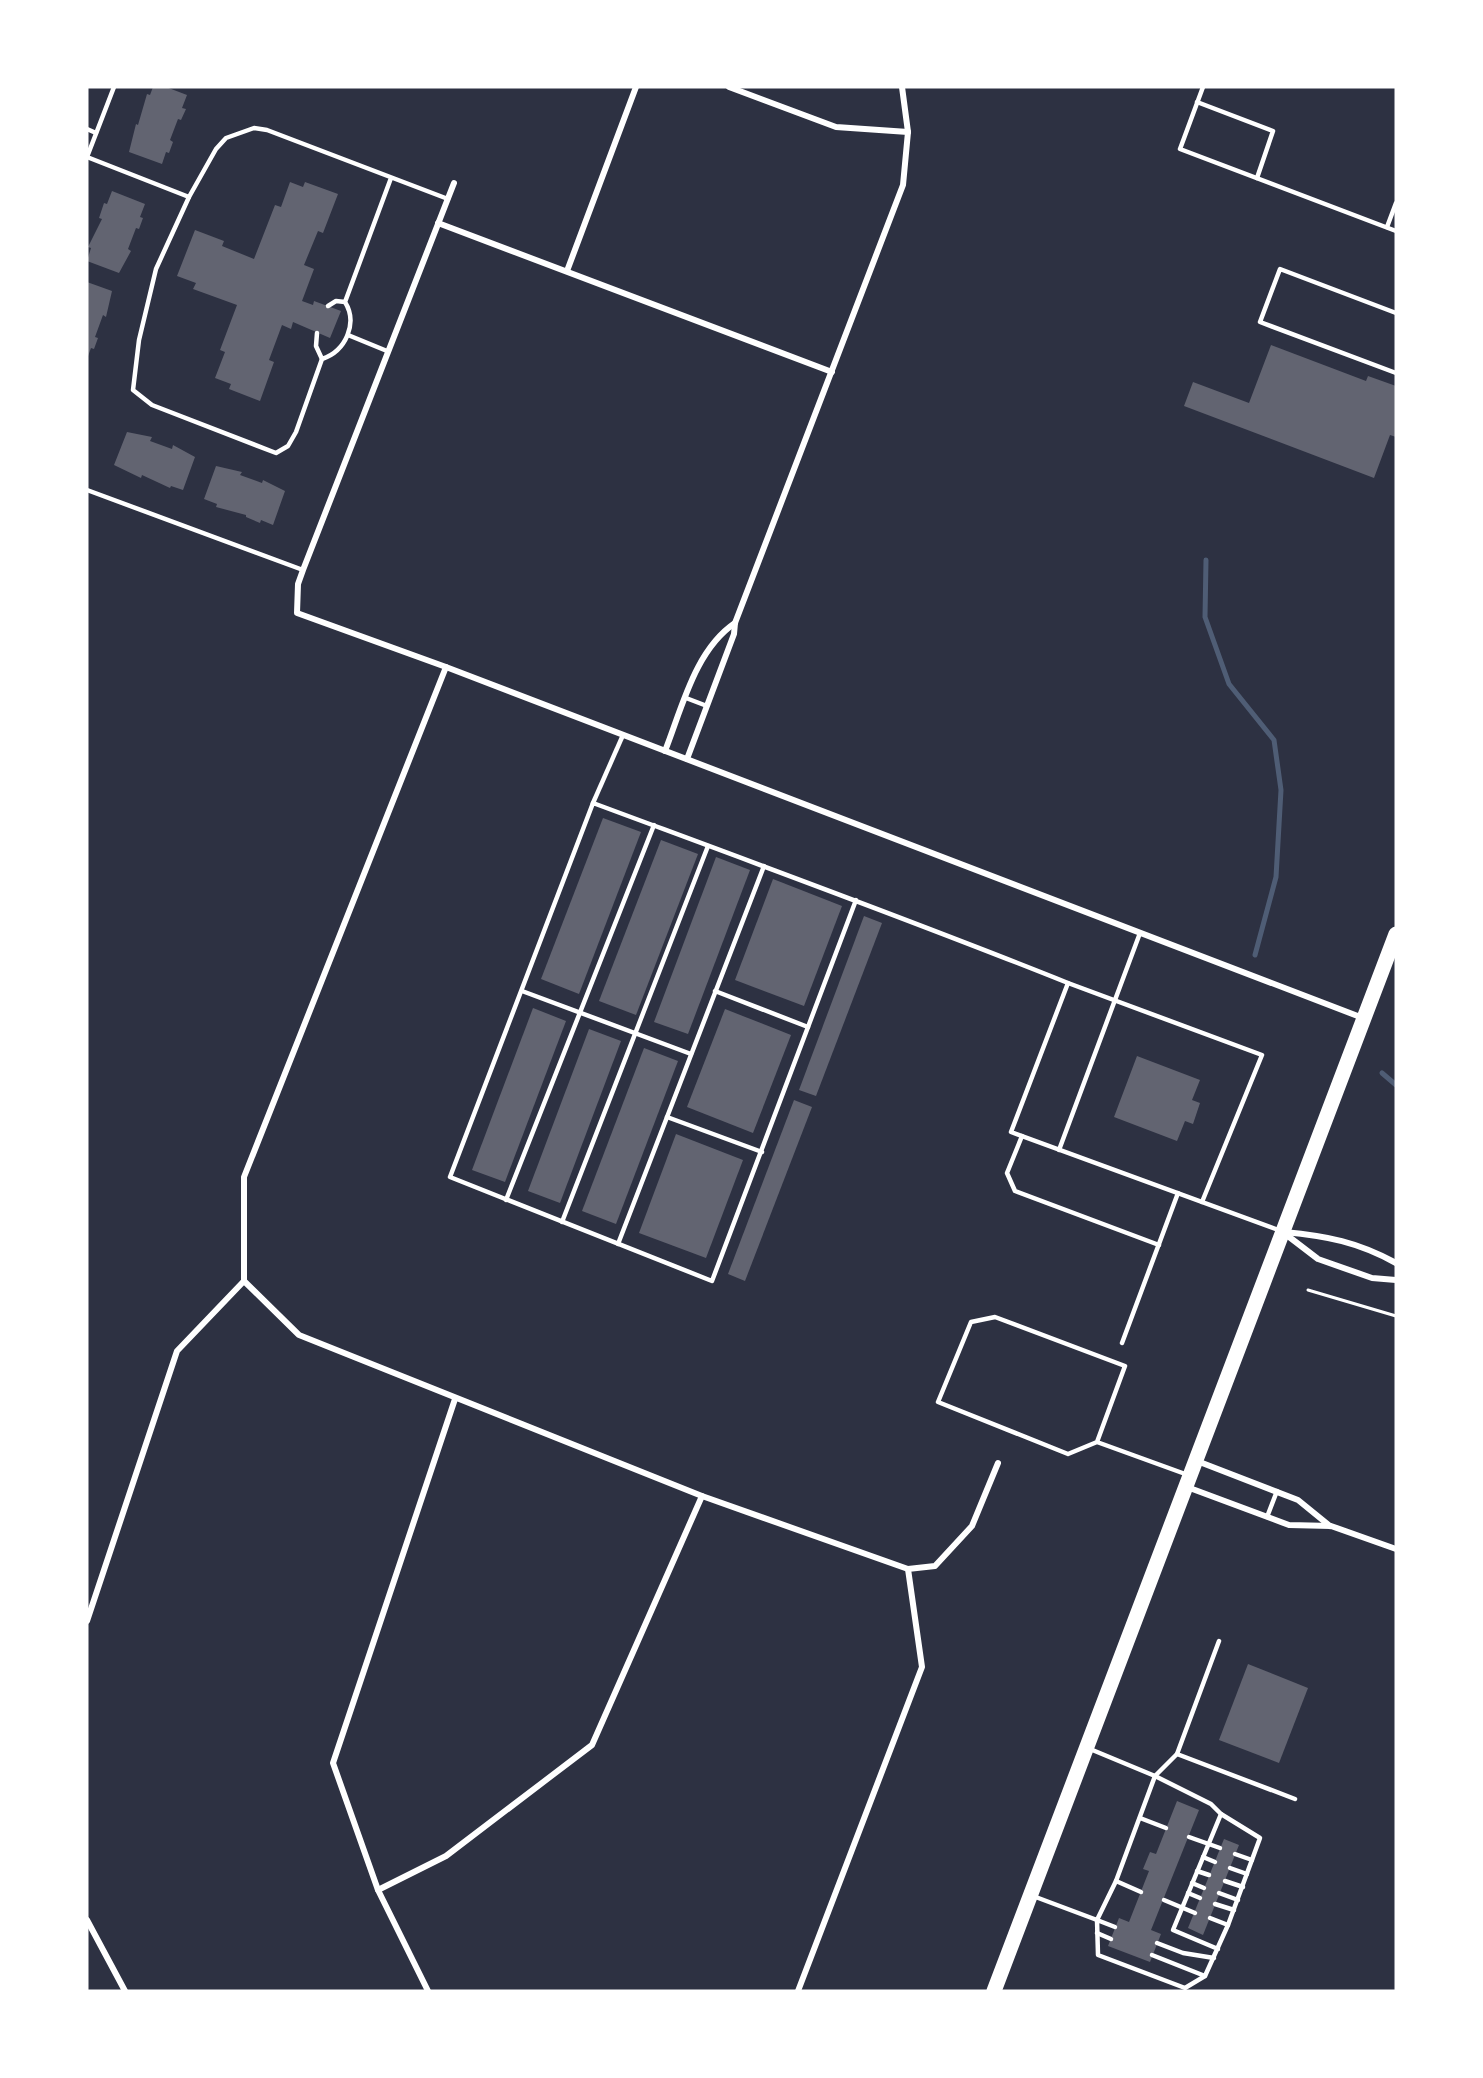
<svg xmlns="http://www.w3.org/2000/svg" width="1483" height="2078" font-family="Rubik,sans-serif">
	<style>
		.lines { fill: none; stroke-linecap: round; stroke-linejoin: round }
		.stream { stroke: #4f5d75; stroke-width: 5 }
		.building { fill: #626471 }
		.path { stroke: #fff; stroke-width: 3 }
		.service { stroke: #fff; stroke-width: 4.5 }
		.minor { stroke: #fff; stroke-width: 6 }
		.primary { stroke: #fff; stroke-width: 15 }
	</style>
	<rect width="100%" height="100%" fill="#2d3142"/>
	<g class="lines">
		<g class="stream">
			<path d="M1206 560 1205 617 1229 684 1274 740 1281 790 1276 877 1255 955"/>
			<path d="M1382 1073 1396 1085"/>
		</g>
	</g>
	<g class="building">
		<path d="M153 87H166L187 95 182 108 186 109 181 120 178 119 170 140 173 142 169 153 166 152 162 164 129 152 136 124 138 125 147 94 150 95Z"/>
		<path d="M290 182 303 187 305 182 338 194 323 233 318 231 304 265 314 269 302 301 313 305 314 301 341 311 330 338 293 322 291 329 282 325 269 360 274 362 260 401 229 389 231 384 215 378 225 352 220 350 237 305 193 289 196 283 177 276 195 230 224 241 222 246 254 259 275 205 281 207Z"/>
		<path d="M112 191 145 204 140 217 143 218 139 229 136 228 128 249 131 251 119 273 87 261 91 248 88 247 102 219 99 218 104 203 107 204Z"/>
		<path d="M87 282 112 291 106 317 103 315 95 337 98 338 94 349 91 348 87 359Z"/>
		<path d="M1271 345 1366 381 1368 376 1396 386V437L1390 435 1374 478 1184 406 1193 382 1249 403Z"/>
		<path d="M127 432 152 437 150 441 172 449 173 445 195 457 183 490 171 486 170 488 142 475 141 478 114 465Z"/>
		<path d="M216 466 242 472 240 475 262 483 263 480 285 491 273 525 261 520 260 523 246 517V515L216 507 217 504 204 499Z"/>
		<path d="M603 818 641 832 579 994 541 979Z"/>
		<path d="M661 840 698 854 636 1015 599 1001Z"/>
		<path d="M716 857 750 870 688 1034 654 1022Z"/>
		<path d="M773 879 842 906 804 1006 735 980Z"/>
		<path d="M864 916 882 923 816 1096 799 1090Z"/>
		<path d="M533 1008 566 1021 505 1182 472 1170Z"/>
		<path d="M725 1009 791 1035 753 1133 687 1107Z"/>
		<path d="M589 1029 621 1041 560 1203 528 1191Z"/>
		<path d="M644 1048 678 1061 616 1224 582 1211Z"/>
		<path d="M1137 1056 1200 1080 1192 1100 1200 1103 1193 1124 1185 1121 1177 1141 1114 1117Z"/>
		<path d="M794 1100 812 1107 745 1281 728 1274Z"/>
		<path d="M676 1134 743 1160 706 1258 639 1233Z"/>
		<path d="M1248 1664 1308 1688 1279 1763 1219 1740Z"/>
		<path d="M1177 1801 1199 1810 1151 1930 1161 1934 1150 1962 1108 1946 1119 1918 1129 1922 1149 1871 1143 1869 1150 1852 1156 1854Z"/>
		<path d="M1224 1839 1239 1845 1203 1935 1188 1928Z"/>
	</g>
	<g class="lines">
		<path class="path" d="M1308 1290 1396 1316"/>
		<g class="service">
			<path d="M1203 87 1180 149 1396 231"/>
			<path d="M1197 102 1273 131 1257 178"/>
			<path d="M87 129 96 133"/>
			<path d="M87 157 189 197"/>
			<path d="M87 157 114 87"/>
			<path d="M391 178 345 302C358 323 346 351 322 359L296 432 288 446 276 453 152 405 133 390 139 340 156 269 189 197 216 149 226 138 254 128 267 130 448 199"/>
			<path d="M1387 227 1396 203"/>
			<path d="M328 306 336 301 345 302"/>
			<path d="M1396 313 1280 269 1260 322 1396 373"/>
			<path d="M317 333 316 346 322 359"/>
			<path d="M348 335 387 351"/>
			<path d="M87 490 303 570"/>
			<path d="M686 698 707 706"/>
			<path d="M593 803 623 735"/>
			<path d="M856 900 712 1281 450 1177 593 803C752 862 911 920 1068 983L1011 1132 1281 1231"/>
			<path d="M1068 983 1262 1055 1202 1202"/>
			<path d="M522 991 691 1054"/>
			<path d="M715 991 808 1027"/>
			<path d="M667 1117 762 1152"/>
			<path d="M1022 1136 1007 1173 1015 1191 1159 1245"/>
			<path d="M1059 1150 1140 933"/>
			<path d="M506 1200 654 825"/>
			<path d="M562 1222 708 846"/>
			<path d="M618 1244 764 866"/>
			<path d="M1122 1343 1178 1193"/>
			<path d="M1097 1442 1068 1454 938 1402 971 1322 995 1317 1125 1366 1097 1442 1188 1475"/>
			<path d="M1267 1517 1277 1491"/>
			<path d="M1219 1641 1177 1754 1155 1776 1211 1804 1221 1814"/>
			<path d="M1177 1754 1295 1799"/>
			<path d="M1140 1818 1166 1828"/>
			<path d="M1189 1837 1220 1848"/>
			<path d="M1235 1854 1252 1860"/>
			<path d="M1203 1857 1215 1862"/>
			<path d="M1230 1868 1247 1874"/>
			<path d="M1197 1871 1209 1875"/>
			<path d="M1116 1881 1141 1892"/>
			<path d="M1225 1881 1243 1887"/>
			<path d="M1192 1883 1204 1888"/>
			<path d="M1188 1893 1200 1898"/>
			<path d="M1219 1893 1238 1900"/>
			<path d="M1033 1896 1097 1920 1116 1881 1155 1776 1090 1749"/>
			<path d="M1164 1900 1195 1913"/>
			<path d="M1215 1904 1234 1910"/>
			<path d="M1210 1918 1228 1925"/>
			<path d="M1115 1927 1097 1920 1098 1955 1185 1988 1205 1976 1228 1925 1260 1838 1221 1814 1173 1930 1218 1949"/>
			<path d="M1097 1933 1111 1939"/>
			<path d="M1157 1943 1183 1953 1214 1958"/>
			<path d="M1152 1955 1205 1976"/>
		</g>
		<g class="minor">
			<path d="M729 87 836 127 908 132"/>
			<path d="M454 183 303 570 298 584 297 613 446 667 1363 1018"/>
			<path d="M438 223 832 372"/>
			<path d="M567 271 636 87"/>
			<path d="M665 751C682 708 695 650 735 623"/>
			<path d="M687 759 734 634 735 623 903 185 908 132 902 87"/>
			<path d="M1284 1232C1327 1236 1358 1242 1396 1263"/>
			<path d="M1284 1233 1318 1259 1372 1278 1396 1280"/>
			<path d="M244 1281 299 1335 702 1496 908 1569"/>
			<path d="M1197 1461 1298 1500 1330 1526"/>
			<path d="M1187 1487 1289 1525 1331 1526 1396 1549"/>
			<path d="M87 1621 177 1351 244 1281V1177L446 667"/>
			<path d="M378 1890 446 1856 592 1745 702 1496"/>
			<path d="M87 1920 125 1991"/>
			<path d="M428 1991 378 1890 333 1763 455 1399"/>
			<path d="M798 1991 922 1667 908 1569 935 1566 972 1526 998 1463"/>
		</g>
		<path class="primary" d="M994 1991 1396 934"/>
	</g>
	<rect width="1483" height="2078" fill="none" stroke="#ffffff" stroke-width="177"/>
</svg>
